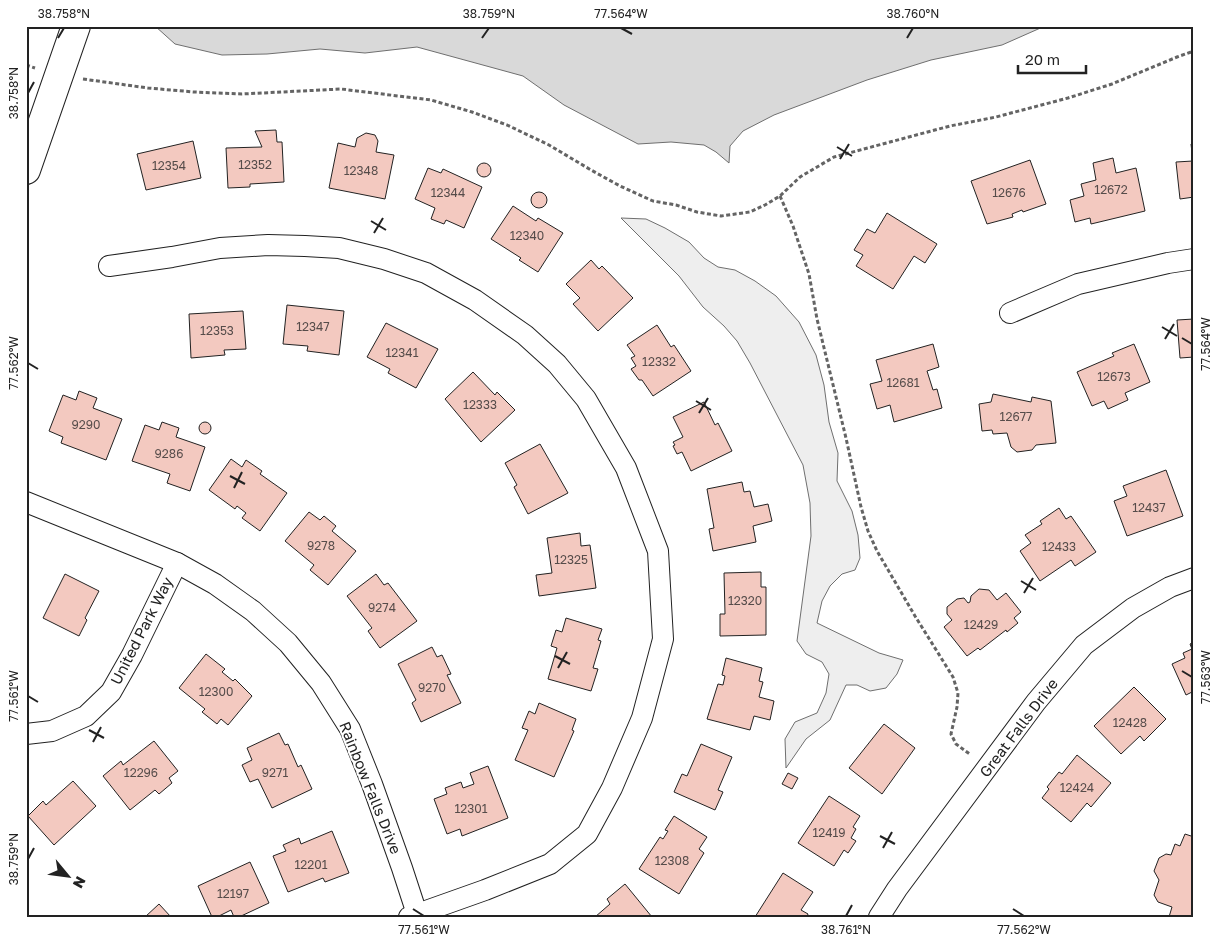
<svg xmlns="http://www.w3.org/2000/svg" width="1220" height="943" font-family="'Golos Text',sans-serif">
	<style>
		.green { fill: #eee; stroke: #6f6f6f }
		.water { fill: #d9d9d9; stroke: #6f6f6f }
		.building { fill: #f3c9c0; stroke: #222 }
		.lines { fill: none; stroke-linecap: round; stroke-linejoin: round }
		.minor-casing { stroke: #222; stroke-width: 22 }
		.secondary-casing { stroke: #222; stroke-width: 30 }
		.path { stroke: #646464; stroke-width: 3; stroke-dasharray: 4 2.5; stroke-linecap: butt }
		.minor { stroke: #fff; stroke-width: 20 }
		.secondary { stroke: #fff; stroke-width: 28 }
		.ticks { fill: none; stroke: #222; stroke-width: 2 }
		.labels { text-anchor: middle; stroke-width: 4; stroke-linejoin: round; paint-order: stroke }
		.number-label { font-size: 12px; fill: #564c4a }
		.street-label { font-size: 15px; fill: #222; stroke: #fff }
		.neatline { fill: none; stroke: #222; stroke-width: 2 }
		.ticks-label { font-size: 12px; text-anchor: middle; fill: #222 }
	</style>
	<rect width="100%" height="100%" fill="#fff"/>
	<path class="green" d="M621 218 646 219 665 228 689 242 704 258 718 267 735 270 755 281 776 296 799 322 816 355 824 385 829 422 838 453 837 481 852 511 858 535 860 558 855 570 842 574 830 586 822 601 817 623 879 653 903 660 897 674 886 688 870 691 857 685H846L830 720 806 739 786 768 785 739 795 722 817 713 826 693 829 674 822 662 806 654 797 641 811 536 810 503 803 465 750 363 737 341 724 326 703 307 679 276Z"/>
	<path class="water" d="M155 26H1045L1002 45 931 60 867 80 774 115 743 131 730 146 729 163 716 152 704 145 671 142 638 144 564 105 523 76 417 47 365 53 320 49 267 54 222 55 175 44Z"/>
	<g class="building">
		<path d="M276 130 277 142H282L284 182 250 184V187L228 188 226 148 262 147 255 131Z"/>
		<path d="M366 133 375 135 378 141 376 152 394 155 385 199 329 188 338 143 355 147 357 138Z"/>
		<path d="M193 141 201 178 146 190 137 154Z"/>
		<path d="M1194 143V197L1180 199 1176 162 1193 161 1191 144Z"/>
		<path d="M1113 158 1116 173 1136 168 1145 211 1091 224 1090 218 1075 222 1070 200 1084 196 1081 184 1096 180 1093 163Z"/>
		<path d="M1030 160 1046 204 1023 212 1022 210 1012 214 1013 217 987 224 971 181Z"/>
		<circle cx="484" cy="170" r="7"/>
		<path d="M428 168 441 173 443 169 482 187 464 228 446 220 444 224 431 219 435 208 415 199Z"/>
		<circle cx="539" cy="200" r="8"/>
		<path d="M513 206 536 221 538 218 563 233 538 272 519 260 521 258 491 239Z"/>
		<path d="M887 213 937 244 925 263 914 256 893 289 856 266 863 255 854 250 867 229 875 233Z"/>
		<path d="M591 260 599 269 602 266 633 298 598 331 573 304 580 298 566 284Z"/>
		<path d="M287 305 344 311 339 355 307 351 308 346 283 344Z"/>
		<path d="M243 311 246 349 224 350 225 355 191 358 189 314Z"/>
		<path d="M1194 319V357L1180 358 1177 320Z"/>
		<path d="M386 323 438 349 416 388 388 373 390 369 367 357Z"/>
		<path d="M657 325 671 347 674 345 691 371 653 396 642 380H639L631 369 636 366 631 358 635 356 627 345Z"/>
		<path d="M933 344 939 367 927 371 933 390 937 389 942 408 894 422 890 405 877 409 870 384 882 381 876 360Z"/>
		<path d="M1134 344 1150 382 1125 393 1128 400 1108 409 1104 401 1092 406 1077 372 1114 356 1112 353Z"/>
		<path d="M473 372 495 395 497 392 515 410 481 442 445 399Z"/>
		<path d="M79 391 97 398 93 408 122 419 106 460 61 443 63 437 49 431 63 395 76 400Z"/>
		<path d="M993 394 1031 402 1032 397 1051 401 1056 443 1036 445 1032 450 1017 452 1011 447 1007 433 993 434 992 430 982 431 979 404 991 402Z"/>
		<path d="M704 402 715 425 718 423 732 451 691 471 682 452 677 454 673 446 675 445 673 442 683 437 673 417Z"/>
		<circle cx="205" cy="428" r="6"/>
		<path d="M162 422 179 428 176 437 205 447 190 491 167 483 170 474 132 461 145 425 159 430Z"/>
		<path d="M540 444 568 493 528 514 514 487 517 485 505 463Z"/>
		<path d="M231 459 242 467 246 460 262 471 260 474 287 493 260 531 242 518 246 513 237 506 235 509 209 490Z"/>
		<path d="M1166 470 1183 516 1127 536 1114 501 1127 496 1123 486Z"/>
		<path d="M742 482 744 492 750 491 754 507 768 504 772 521 753 526 756 542 713 551 709 529 714 528 707 489Z"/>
		<path d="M1059 508 1066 519 1071 516 1096 552 1075 566 1071 560 1040 581 1020 551 1031 543 1025 535 1042 524 1040 521Z"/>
		<path d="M309 512 320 520 324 516 336 526 332 531 356 551 328 585 310 570 314 565 285 541Z"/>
		<path d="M580 533 581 546 590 545 596 588 539 596 536 575 552 573 547 538Z"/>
		<path d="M761 572V587H766V635L720 636V614H725L724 573Z"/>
		<path d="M65 574 99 591 85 618 87 620 79 636 43 618Z"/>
		<path d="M376 574 384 585 388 583 417 621 380 648 368 631 372 628 347 596Z"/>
		<path d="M979 589 989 590 997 600 1006 593 1021 612 1014 618 1018 623 1007 632 1006 630 980 650 978 648 967 656 944 627 952 620 947 614V607L957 599 964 598 968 603 970 602 971 596Z"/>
		<path d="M566 618 602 629 598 640 601 641 593 668 598 669 591 691 548 679 557 648 551 646 556 630 562 632Z"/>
		<path d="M1194 642V691L1186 695 1172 664 1185 658 1183 653 1192 649 1190 644Z"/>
		<path d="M432 647 437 657 442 655 451 674 447 675 461 703 421 722 412 703 416 700 398 664Z"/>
		<path d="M206 654 225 669 222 672 233 681 235 679 252 696 228 725 221 719 217 724 202 712 205 709 179 688Z"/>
		<path d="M726 658 762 668 759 681 763 682 759 697 774 701 770 720 754 716 750 730 707 719 718 684 723 685 725 676 722 675Z"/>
		<path d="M1134 687 1166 719 1144 741 1140 736 1121 754 1094 726Z"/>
		<path d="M539 703 576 719 572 730 574 731 554 777 515 760 528 730 522 728 529 711 535 714Z"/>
		<path d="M884 724 915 748 882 794 849 768Z"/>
		<path d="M279 733 285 745 288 744 298 767 301 765 312 789 272 808 258 779 250 782 242 765 252 760 247 748Z"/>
		<path d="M154 741 178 771 169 778 172 783 159 794 155 790 130 810 103 776 121 761 123 765Z"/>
		<path d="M701 744 732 757 718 790 723 792 715 810 674 792 682 774 687 776Z"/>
		<path d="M1077 755 1111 783 1091 807 1087 803 1071 822 1042 798 1049 789 1047 787 1059 772 1062 774Z"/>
		<path d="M488 766 508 818 462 836 460 829 447 834 434 799 447 794 445 788 461 782 463 788 474 784 470 773Z"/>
		<path d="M788 773 798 778 792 789 782 784Z"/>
		<path d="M73 781 96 806 54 845 28 816 43 801 46 805Z"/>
		<path d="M829 796 860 816 853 827 856 829 851 838 856 841 848 853 844 850 834 866 798 843Z"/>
		<path d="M674 816 707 837 699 849 704 853 679 894 639 869 660 837 663 839 668 831 665 830Z"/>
		<path d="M332 831 349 873 325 882 323 878 288 892 273 856 286 851 283 845 299 838 301 844Z"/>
		<path d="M1185 834 1194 837V917H1169L1172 907 1158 902 1154 895 1159 880 1154 871 1159 858 1166 854 1171 855 1175 844 1180 846Z"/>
		<path d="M250 862 269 903 239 917H234L231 910 217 917H212L198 886Z"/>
		<path d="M783 873 813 892 801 910 808 914 807 917H755Z"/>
		<path d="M625 884 652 917H595L610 904 607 899Z"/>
		<path d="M159 904 171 917H145Z"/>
	</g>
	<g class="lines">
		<g class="minor-casing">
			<g id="minor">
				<path d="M109 266 172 257 220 248 268 245 305 246 339 248 384 259 426 273 475 300 525 335 557 364 586 399 626 468 658 551 663 639 642 718 612 788 587 834 550 864 485 890 409 917"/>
				<path d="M1010 313 1078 284 1168 263 1194 259"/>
				<path d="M26 502 177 563 215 584 253 611 288 643 321 683 350 729 372 784 402 868 418 917"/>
				<path d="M26 734 52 731 86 716 111 692 132 655 177 563"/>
				<path d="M879 917 897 889 1036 702 1084 645 1133 608 1170 587 1194 578"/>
			</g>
		</g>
		<g class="secondary-casing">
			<path id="secondary" d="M26 170 76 26"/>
		</g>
		<g class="path">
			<path d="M26 65 35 68"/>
			<path d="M83 79 148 88 194 92 242 94 341 89 431 100 472 112 507 125 549 145 591 170 620 186 653 201 676 205 697 212 721 216 750 212 765 205 780 196 800 177 834 157 950 126 996 117 1068 98 1112 84 1177 57 1194 51"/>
			<path d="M780 196 793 226 809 274 817 319 846 438 861 507 868 531 877 551 915 616 953 677 958 693 957 707 951 734 956 744 971 755"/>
		</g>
		<use href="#minor" class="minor"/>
		<use href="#secondary" class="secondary"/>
	</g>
	<path class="ticks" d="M621 28 632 34M58 38 64 28M482 38 489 28M907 38 913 28M28 93 34 82M837 147 852 156M840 159 849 144M371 221 386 230M374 233 383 218M1162 327 1177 336M1182 338 1192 344M1165 339 1174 324M28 363 38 369M696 401 711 410M699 413 708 398M230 476 245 484M234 488 242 472M1021 581 1036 590M1024 593 1033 578M555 656 570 664M558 668 567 652M1182 671 1192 677M28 696 38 702M89 730 104 738M93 742 101 727M880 836 895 844M883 848 892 832M28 859 34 848M413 909 424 916M1013 909 1024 916M846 916 852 905"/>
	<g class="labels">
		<g class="number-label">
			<text x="255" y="169">12352</text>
			<text x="169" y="170">12354</text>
			<text x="361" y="175">12348</text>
			<text x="1111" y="194">12672</text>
			<text x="448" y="197">12344</text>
			<text x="1009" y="197">12676</text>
			<text x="527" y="240">12340</text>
			<text x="313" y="331">12347</text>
			<text x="217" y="335">12353</text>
			<text x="402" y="357">12341</text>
			<text x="659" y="366">12332</text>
			<text x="1114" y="381">12673</text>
			<text x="903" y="387">12681</text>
			<text x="480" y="409">12333</text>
			<text x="1016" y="421">12677</text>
			<text x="86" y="429">9290</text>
			<text x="169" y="458">9286</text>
			<text x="1149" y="512">12437</text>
			<text x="321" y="550">9278</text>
			<text x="1059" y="551">12433</text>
			<text x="571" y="564">12325</text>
			<text x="745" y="605">12320</text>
			<text x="382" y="612">9274</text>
			<text x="981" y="629">12429</text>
			<text x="432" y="692">9270</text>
			<text x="216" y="696">12300</text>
			<text x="1130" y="727">12428</text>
			<text x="141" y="777">12296</text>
			<text x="275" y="777">9271</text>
			<text x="1077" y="792">12424</text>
			<text x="471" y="813">12301</text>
			<text x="829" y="837">12419</text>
			<text x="672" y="865">12308</text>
			<text x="311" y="869">12201</text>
			<text x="233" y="898">12197</text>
		</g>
		<g class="street-label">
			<text transform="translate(142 631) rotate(-63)" y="5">United Park Way</text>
			<text transform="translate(1019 728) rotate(-53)" y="5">Great Falls Drive</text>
			<text transform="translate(370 788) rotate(68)" y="5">Rainbow Falls Drive</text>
		</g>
	</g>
	<rect width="1220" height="943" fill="none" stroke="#ffffff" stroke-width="55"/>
	<g transform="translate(68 876) rotate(119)" stroke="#ffffff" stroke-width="4" paint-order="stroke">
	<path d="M0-4L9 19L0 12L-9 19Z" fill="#222222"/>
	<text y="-8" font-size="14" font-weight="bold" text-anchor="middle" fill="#222222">N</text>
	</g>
	<path d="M1018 65v8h68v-8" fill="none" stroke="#222222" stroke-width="2.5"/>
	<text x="1025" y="65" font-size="15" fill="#222222" stroke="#ffffff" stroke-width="4" paint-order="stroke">20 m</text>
	<rect x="28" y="28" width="1164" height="888" class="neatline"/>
	<g class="ticks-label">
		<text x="64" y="18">38.758°N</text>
		<text x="489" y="18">38.759°N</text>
		<text x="621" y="18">77.564°W</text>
		<text x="913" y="18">38.760°N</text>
		<text transform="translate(14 93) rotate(-90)" y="4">38.758°N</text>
		<text transform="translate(1206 344) rotate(-90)" y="4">77.564°W</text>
		<text transform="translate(14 363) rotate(-90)" y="4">77.562°W</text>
		<text transform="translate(1206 677) rotate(-90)" y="4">77.563°W</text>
		<text transform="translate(14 696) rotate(-90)" y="4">77.561°W</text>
		<text transform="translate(14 859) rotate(-90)" y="4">38.759°N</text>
		<text x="424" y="934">77.561°W</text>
		<text x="846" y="934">38.761°N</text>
		<text x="1024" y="934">77.562°W</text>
	</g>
</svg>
